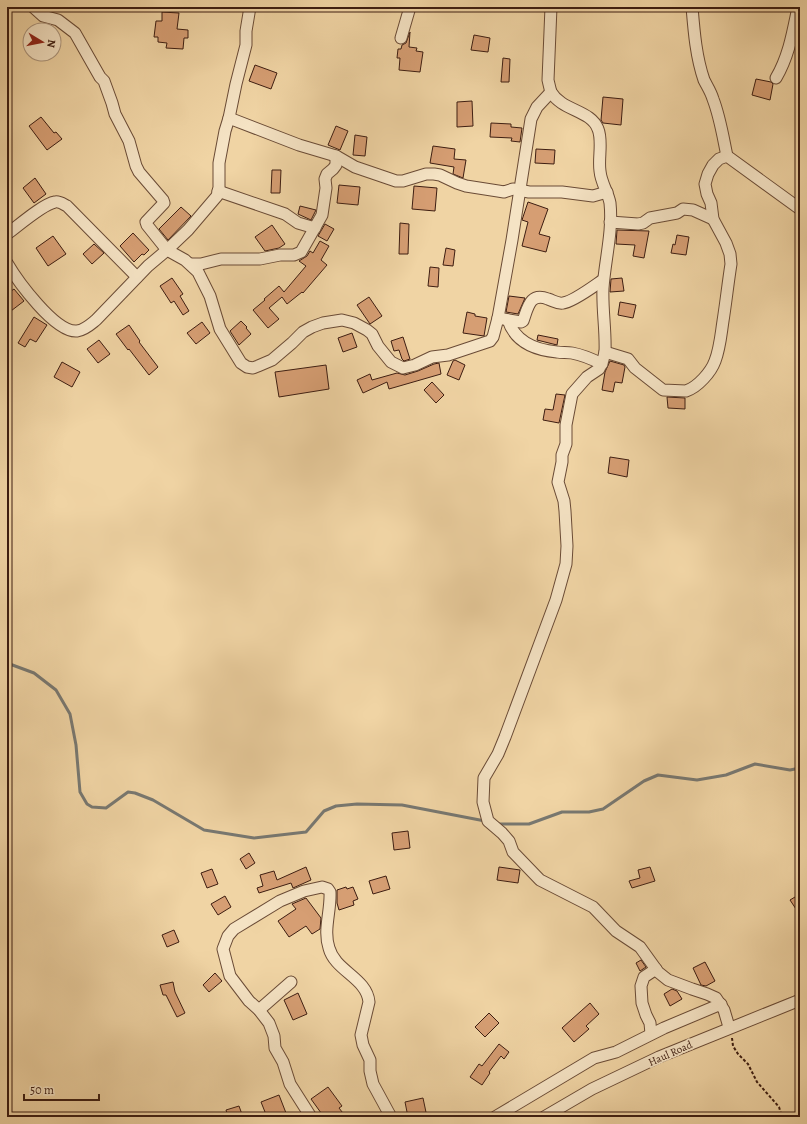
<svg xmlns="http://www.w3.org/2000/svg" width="807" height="1124" font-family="Alegreya,serif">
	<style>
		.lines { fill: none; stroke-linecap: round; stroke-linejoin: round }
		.stream { stroke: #787871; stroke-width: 3 }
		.building { fill: #d69e73; stroke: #3d1d11 }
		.minor-casing { stroke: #6a4b36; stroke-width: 13 }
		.path { stroke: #3d1d11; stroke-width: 2; stroke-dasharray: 3 2; stroke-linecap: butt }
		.minor { stroke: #f5e3c4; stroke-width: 11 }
		.labels { text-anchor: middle; stroke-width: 3.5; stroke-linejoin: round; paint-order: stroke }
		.street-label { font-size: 11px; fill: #3d1d11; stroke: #f5e3c4 }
	</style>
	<rect width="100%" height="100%" fill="#f0d4a4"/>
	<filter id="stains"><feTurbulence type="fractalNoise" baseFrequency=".005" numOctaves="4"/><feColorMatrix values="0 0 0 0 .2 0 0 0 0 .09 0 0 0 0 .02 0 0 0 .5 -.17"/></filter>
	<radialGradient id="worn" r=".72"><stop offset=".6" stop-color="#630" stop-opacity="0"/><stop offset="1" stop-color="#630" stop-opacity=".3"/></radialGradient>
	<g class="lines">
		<g class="stream">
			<path d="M7 663 34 673 56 690 70 714 76 745 80 792 87 804 92 807 106 808 128 792 135 793 153 800 204 830 254 838 306 832 324 811 336 806 357 804 402 805 485 821"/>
			<path d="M498 824H529L562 812H589L603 809 644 781 658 775 697 780 726 775 755 764 790 770 800 768"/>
		</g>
	</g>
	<g class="building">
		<path d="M162 12 179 13 177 29 188 30V38H184L183 49 166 48 167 43 158 42V37H154L156 21H162Z"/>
		<path d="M410 32 409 47 417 48 416 51 423 52 420 72 399 70 400 58H397L398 49H401L402 45 406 43Z"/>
		<path d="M474 35 490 38 488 52 471 50Z"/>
		<path d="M503 58 510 59 509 82H501Z"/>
		<path d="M255 65 277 73 271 89 249 81Z"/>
		<path d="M756 79 771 82 773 84 770 100 752 95Z"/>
		<path d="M603 97 623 99 621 125 603 123 601 120Z"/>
		<path d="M472 101 473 126 457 127V102Z"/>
		<path d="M41 117 54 133 56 132 62 139 47 150 29 126Z"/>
		<path d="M491 123 511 124V127L522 128 520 142 511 141 512 138 490 137Z"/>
		<path d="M336 126 348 131 340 150 328 145Z"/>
		<path d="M355 135 367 137 365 156 353 155Z"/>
		<path d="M433 146 455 149 454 159 466 160 463 178 453 174 454 167 430 163Z"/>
		<path d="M536 149 555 150 554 164 535 163Z"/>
		<path d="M272 170H281L280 193H271Z"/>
		<path d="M35 178 46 194 34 203 23 188Z"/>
		<path d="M339 185 360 187 358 205 337 203Z"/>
		<path d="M414 186 437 188 435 211 412 209Z"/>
		<path d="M528 202 548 209 539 234 550 237 546 252 522 246 528 222 522 220Z"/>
		<path d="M300 206 316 210 311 220 298 214Z"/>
		<path d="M181 207 191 216 168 240 159 229Z"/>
		<path d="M400 223 409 224 408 254H399Z"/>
		<path d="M325 224 334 229 327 241 318 236Z"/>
		<path d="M272 225 285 244 279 248 265 251 255 237Z"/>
		<path d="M617 230 649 231 644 258 633 256 635 245 616 244Z"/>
		<path d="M133 233 149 250 144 255 142 254 134 262 120 246Z"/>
		<path d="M677 235 689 237 686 255 671 253 673 244 675 245Z"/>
		<path d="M53 236 66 254 48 266 36 248Z"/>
		<path d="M320 241 329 246 321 260 327 265 303 293 302 292 287 304 282 297 269 308 279 319 268 328 253 310 265 300 264 299 279 286 284 292 306 266 299 261 307 256 310 251 313 253Z"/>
		<path d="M94 244 104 253 92 264 83 254Z"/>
		<path d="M446 248 455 250 453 266 443 265Z"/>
		<path d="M430 267 439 268 438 287 428 286Z"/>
		<path d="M172 278 183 294 180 296 189 311 183 315 174 301 171 303 160 286Z"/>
		<path d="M622 278 624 291 610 292 611 279Z"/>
		<path d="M14 289 24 301 7 314V294Z"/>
		<path d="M509 296 525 298 518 314 506 312Z"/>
		<path d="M369 297 382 316 370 324 357 305Z"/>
		<path d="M620 302 636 305 633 318 618 315Z"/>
		<path d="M467 312 475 314V316L487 318 484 336 463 333Z"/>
		<path d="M34 317 47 325 36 342 30 339 25 347 18 343Z"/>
		<path d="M241 321 247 327 246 328 251 334 239 345 230 331Z"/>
		<path d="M202 322 210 333 196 344 187 333Z"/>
		<path d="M129 325 140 341 139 342 158 367 149 375 129 349 128 350 116 334Z"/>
		<path d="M352 333 357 347 343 352 338 338Z"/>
		<path d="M538 335 558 339 557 345 537 340Z"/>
		<path d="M403 337 410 359 404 361 402 359 399 350 394 351 391 341Z"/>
		<path d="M99 340 110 354 98 363 87 349Z"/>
		<path d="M455 360 465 365 459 380 447 375 453 361Z"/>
		<path d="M610 361 624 365 625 367 622 383 615 382 613 392 602 390 605 372Z"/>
		<path d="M62 362 80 372 72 387 54 377Z"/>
		<path d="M439 363 441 374 389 389 387 382 363 393 357 380 370 374 372 380 397 373 405 375 418 371 434 364Z"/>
		<path d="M326 365 329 389 279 397 275 372Z"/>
		<path d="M432 382 444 395 436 403 424 390Z"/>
		<path d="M556 394 565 395 559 423 543 420 545 409 553 410Z"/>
		<path d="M667 397 685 398V409L668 408Z"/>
		<path d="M610 457 629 460 627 477 608 473Z"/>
		<path d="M408 831 410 848 394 850 392 833Z"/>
		<path d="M249 853 255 863 246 869 240 859Z"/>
		<path d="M306 867 311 880 293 888 291 883 259 893 257 888 263 886 260 875 274 871 277 880Z"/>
		<path d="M499 867 520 870 518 883 497 880Z"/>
		<path d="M650 867 655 881 632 888 629 881 640 878 638 870Z"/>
		<path d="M212 869 218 884 207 888 201 873Z"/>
		<path d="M386 876 390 889 373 894 369 881Z"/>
		<path d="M346 887 347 889 353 887 358 899 353 901 354 905 339 910 337 903V890Z"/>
		<path d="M800 894V915L790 900Z"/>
		<path d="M225 896 231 907 218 915 211 904Z"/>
		<path d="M306 898 321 918 320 929 312 934 306 926 289 937 278 921 296 909 292 904Z"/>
		<path d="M174 930 179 942 167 947 162 935Z"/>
		<path d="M641 960 646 967 640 971 636 963Z"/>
		<path d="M705 962 715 981 706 986 701 985 693 968Z"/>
		<path d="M215 973 222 981 209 992 203 985Z"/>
		<path d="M173 982 175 992 185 1013 177 1017 166 995H163L160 985Z"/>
		<path d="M672 989 677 991 682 999 670 1006 664 994Z"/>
		<path d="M298 993 307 1014 293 1020 284 1000Z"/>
		<path d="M590 1003 599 1014 586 1026 589 1029 574 1042 562 1028Z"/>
		<path d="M489 1013 499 1023 485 1037 475 1027Z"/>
		<path d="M499 1044 509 1052 504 1059 501 1056 489 1072 490 1073 482 1085 470 1077 479 1064 482 1066Z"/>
		<path d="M328 1087 342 1106 339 1108 346 1117H324L311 1099Z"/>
		<path d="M279 1095 286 1113 274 1117H267L261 1102Z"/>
		<path d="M423 1098 427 1117H408L405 1102Z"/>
		<path d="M239 1106 243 1117H228L226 1110Z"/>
	</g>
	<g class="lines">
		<g class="minor-casing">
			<g id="minor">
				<path d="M33 7 43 16 58 20 75 33 100 77 104 81 112 103 115 114 129 141 136 166 139 172 163 200 164 203 146 222 147 225 167 250 188 230 217 196 219 188V163L225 131 229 118"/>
				<path d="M250 7 246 31V45L236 84 229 118 299 145 336 156 355 167 396 181H403L426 174H434L440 175 457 183 466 186 498 191 504 192 513 189 529 192H562L593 196 607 192"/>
				<path d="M551 7 548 80C549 84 550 89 551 92 562 111 591 110 598 129 603 141 598 158 600 171 601 183 608 192 610 203 613 231 605 260 603 288 602 309 606 331 605 352L603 360 599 369 587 377 572 394 566 425V444L562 455V462L558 482 564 501 565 511 567 546 566 564 556 600 505 737 498 754 484 778 483 802 488 821 502 833 509 841 513 852 540 880 593 907 616 931 640 947 658 972 668 980 692 989 707 994 716 998 724 1010 729 1027"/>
				<path d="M692 7C694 31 696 57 704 80 707 86 711 92 713 99 720 117 723 137 727 156L800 209"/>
				<path d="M401 38 410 7"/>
				<path d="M776 78C789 56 793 31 798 7"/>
				<path d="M551 92 537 107 531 119 512 240 498 318 521 322 523 321C528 307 530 292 548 299 554 301 558 304 563 303 573 302 594 286 603 280"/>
				<path d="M218 191 285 214 298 223 315 228"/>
				<path d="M610 222 638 224 643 223 650 218 677 213 683 209 693 210 713 219"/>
				<path d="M7 234C18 226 43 204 55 202 59 201 63 204 67 206L137 277"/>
				<path d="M7 263C17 280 55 333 77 331 85 330 91 324 96 320L148 266 167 250 185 260 198 272 210 296 220 329 241 363 247 367 253 368 258 366 272 360 292 343 303 332 312 327 323 323 342 320 354 323 367 330 372 334 378 346 391 362 403 368 415 365 432 357 448 355 490 341 493 337 498 318"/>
				<path d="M191 264H201L221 259H260L280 255H294L301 252 322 215 326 188 325 179 327 174 333 169 336 165V156"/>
				<path d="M508 320C515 342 535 350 557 352 562 353 567 352 572 353 583 355 592 359 602 364"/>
				<path d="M605 352 628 359 635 368 663 390 686 391C698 387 711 372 715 361 720 348 721 334 723 321 726 302 728 283 731 264L730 254 726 243 713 219 711 203 707 194 705 184 708 174 713 165 719 159 727 156"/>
				<path d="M259 1010 291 982"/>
				<path d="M651 1034 650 1023 646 1015 642 1003 641 986 644 977 656 969"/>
				<path d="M311 1117 290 1084 283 1062 275 1048 274 1036 269 1023 259 1010 249 1001 230 976 223 949 228 936 234 929 280 901 304 891 322 887 328 889 330 892C331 911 323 930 329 948 335 971 367 978 369 1002L361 1035 363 1045 370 1060V1071L373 1084 391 1117"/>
				<path d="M495 1117 594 1058 616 1052 664 1028 721 1004"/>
				<path d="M544 1117 592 1089 659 1057 800 1000"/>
			</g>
		</g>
		<path class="path" d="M732 1038 733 1046 738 1054 748 1064 757 1082 779 1107 782 1117"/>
		<use href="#minor" class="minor"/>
	</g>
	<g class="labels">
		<g class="street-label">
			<text transform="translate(670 1053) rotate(-24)" y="4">Haul Road</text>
		</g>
	</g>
	<rect width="807" height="1124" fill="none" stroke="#f0d4a4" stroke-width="24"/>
	<rect x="8" y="8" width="791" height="1108" fill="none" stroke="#3d1d11" stroke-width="2"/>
	<rect x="12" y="12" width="783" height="1100" fill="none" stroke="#3d1d11"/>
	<g transform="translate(42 42) rotate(100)"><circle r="19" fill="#f5e3c4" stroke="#ab947c"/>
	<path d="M0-3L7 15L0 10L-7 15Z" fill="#8f2418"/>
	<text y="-6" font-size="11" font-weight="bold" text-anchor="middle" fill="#3d1d11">N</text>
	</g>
	<path d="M24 1094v6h75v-6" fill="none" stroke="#3d1d11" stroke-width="2"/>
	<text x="30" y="1094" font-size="12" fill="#3d1d11" stroke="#f5e3c4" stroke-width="3" paint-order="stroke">50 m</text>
	<rect width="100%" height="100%" filter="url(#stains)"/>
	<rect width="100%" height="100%" fill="url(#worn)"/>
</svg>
